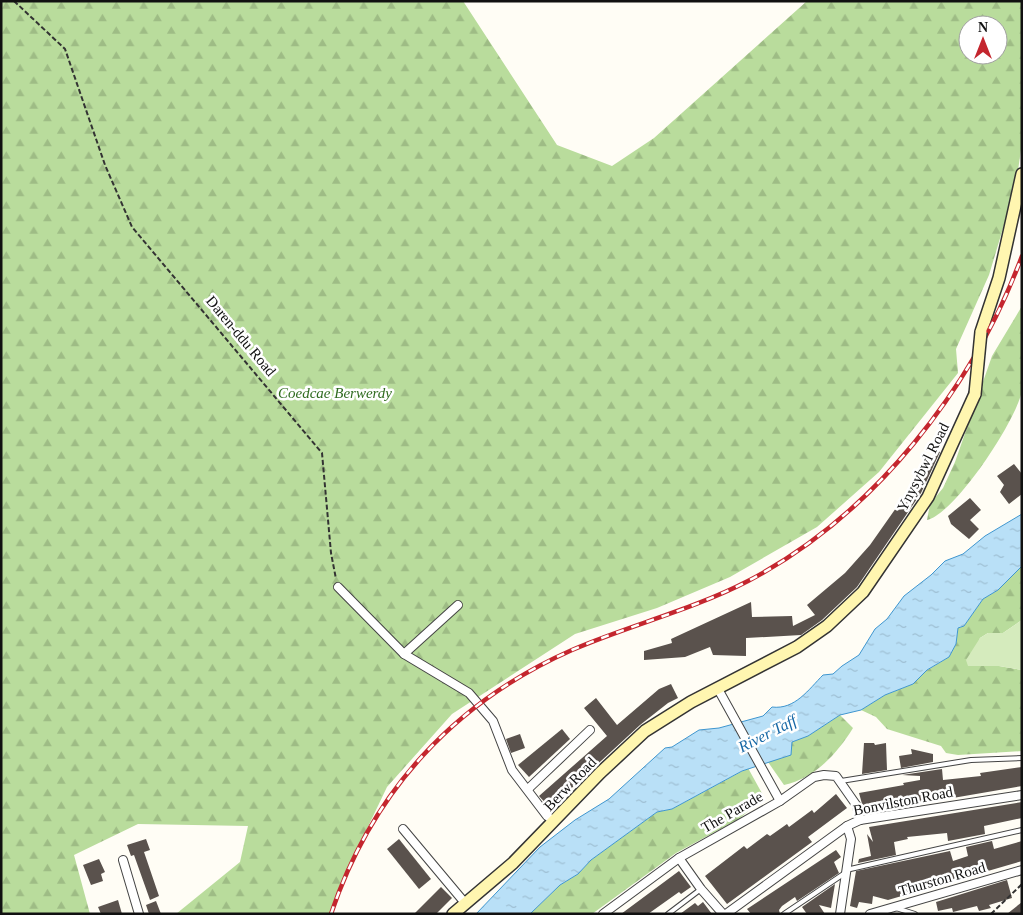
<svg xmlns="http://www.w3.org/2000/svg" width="1023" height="915" font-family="'Times New Roman',serif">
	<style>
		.forest { fill: url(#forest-firs); fill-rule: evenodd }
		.garden { fill: #d5ebbd }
		.water { fill: url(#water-ripples); stroke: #3f96cf }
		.building { fill: #5a524d }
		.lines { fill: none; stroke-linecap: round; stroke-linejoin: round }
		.service-casing { stroke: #444; stroke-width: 6 }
		.minor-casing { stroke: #444; stroke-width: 10 }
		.secondary-casing { stroke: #333; stroke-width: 14 }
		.path { stroke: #333; stroke-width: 2; stroke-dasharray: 5 2.5; stroke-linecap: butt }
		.service { stroke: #fff; stroke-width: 4 }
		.minor { stroke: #fff; stroke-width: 8 }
		.secondary { stroke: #fff6b0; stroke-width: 11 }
		.rail-casing { stroke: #c4262e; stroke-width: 4.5 }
		.rail { stroke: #fff; stroke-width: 2.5; stroke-dasharray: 8; stroke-linecap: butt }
		.secondary-bridge-casing { stroke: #333; stroke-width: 14; stroke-linecap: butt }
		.secondary-bridge { stroke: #fff6b0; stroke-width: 11 }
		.labels { text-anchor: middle; stroke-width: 5; stroke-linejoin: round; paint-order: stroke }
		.street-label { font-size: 15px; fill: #111; stroke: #fff }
		.park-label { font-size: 15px; font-style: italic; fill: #2f6b1f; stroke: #fff }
		.water-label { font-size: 16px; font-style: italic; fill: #1768a6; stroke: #fff }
	</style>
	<defs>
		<pattern id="forest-firs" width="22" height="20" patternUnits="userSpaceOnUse" patternTransform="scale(1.25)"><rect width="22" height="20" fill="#b9dc9c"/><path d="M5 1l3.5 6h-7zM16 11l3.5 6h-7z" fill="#9ebc85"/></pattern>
		<pattern id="water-ripples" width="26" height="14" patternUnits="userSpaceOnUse" patternTransform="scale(1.25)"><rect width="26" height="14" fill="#b9e0f7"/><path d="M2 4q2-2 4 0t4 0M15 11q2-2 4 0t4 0" fill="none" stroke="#9ebfd3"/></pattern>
	</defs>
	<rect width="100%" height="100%" fill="#fffdf5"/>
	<g class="forest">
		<path d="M1 1H463L557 145 612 166 654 138 807 1H1022V142L1016 185 989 275 956 349 958 373 879 472 817 527 730 577 657 608 575 634 452 714 387 787 342 881 330 914H176L240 862 248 826 138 824 74 855 90 914H1ZM968 25H998V55H968Z"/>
		<path d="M1022 306C1022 332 1023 365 1022 390 1018 418 955 514 927 520L930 504 943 488 955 462 992 356Z"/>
		<path d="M1022 566V620L1003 633H988L980 638 969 666H999L1022 670V751L958 755 946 753 941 746 887 729 876 717 861 710 885 695 913 684 926 671 949 657 956 644 958 628 964 626 983 599 998 590Z"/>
		<path d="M840 715 853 728C837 754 815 778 784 785L768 762 790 755 791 742 808 736Z"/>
		<path d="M748 768 764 797 739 819 676 853 592 914H530L560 885 578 874 591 860 657 812 672 809Z"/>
	</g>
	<path class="garden" d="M1022 620V670L999 666H968L966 660 980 638 988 633H1003Z"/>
	<path class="water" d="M1022 514V566L998 590 983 599 964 626 958 628 956 644 949 657 927 670 913 684 885 695 861 710 840 715 808 736 792 742 791 755 742 771 672 809 657 812 591 860 578 874 560 885 530 914H476L540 847 575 820 609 799 665 748 672 747 699 730 719 728 763 716 772 707C795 710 809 689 823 675L833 674 842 666 859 655 875 629 887 619 904 596 931 575 945 561 963 554 985 536Z"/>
	<g class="building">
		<path d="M936 450 940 452 921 493 857 587 822 620 801 635 746 638V656L713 655 710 647 685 657 644 660V651L672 643 671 639 751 602 752 617 792 616 793 626 815 615 807 605 845 573 870 545 915 481 921 485Z"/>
		<path d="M1014 464 1022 474V494L1009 504 1000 492 1004 485 997 476Z"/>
		<path d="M970 498 981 510 970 520 979 529 969 539 951 524 948 516Z"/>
		<path d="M671 684 678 698 668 703 640 725 550 808 539 796 607 736 584 708 596 698 617 725 659 689Z"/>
		<path d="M562 729 570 739 529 777 518 765Z"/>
		<path d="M520 734 525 748 511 753 506 739Z"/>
		<path d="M864 743H874L875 745 886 743 887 770 862 774Z"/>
		<path d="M911 749 933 754V762L901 768 899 756 912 754Z"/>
		<path d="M1022 767V786L947 799 864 811 859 793 904 785 903 783 920 780V776L902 775 942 769 943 780 981 776 980 773Z"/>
		<path d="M836 794 847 808 808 837 812 842 727 904 705 876 744 846 747 849 767 834 770 836 787 824 789 827 812 810 814 813Z"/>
		<path d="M1022 802V818L984 826 985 834 948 841 947 833 907 837 908 839 894 842 896 855 858 863 859 859 871 856 867 834 873 842 869 827Z"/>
		<path d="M146 839 150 850 144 852 159 896 150 900 134 855 131 856 127 845Z"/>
		<path d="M399 839 431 879 419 889 387 849Z"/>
		<path d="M992 841 994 849 1022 841V861L888 900 873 896 872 904 859 902 857 908 850 906 856 871 950 851 953 861 968 856 966 847Z"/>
		<path d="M836 850 841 857 834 862 839 873 797 901 795 897 782 906 779 910 780 914H751L747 909Z"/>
		<path d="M99 859 105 872 101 874 103 881 91 885 83 865Z"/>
		<path d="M679 871 691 887 681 894 679 892 648 914H621Z"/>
		<path d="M1007 880 1012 898 989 905 991 908 979 911 977 906 953 912 952 908 938 911 936 902Z"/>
		<path d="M835 884 831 908 819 905 825 914H807L802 907Z"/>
		<path d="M441 887 452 898 436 914H414Z"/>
		<path d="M118 900 122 914H101L98 907Z"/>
		<path d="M156 901 161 914H149L146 905Z"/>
		<path d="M703 902 712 914H680L695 903 698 906Z"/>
		<path d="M1022 902V914H1007Z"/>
	</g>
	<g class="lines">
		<g class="service-casing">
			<g id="service">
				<path d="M841 781 971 760 1022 758"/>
				<path d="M846 870 1022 830"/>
				<path d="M896 908 915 914"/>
				<path d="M668 914 701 889"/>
				<path d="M784 914 845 873"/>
			</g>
		</g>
		<g class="minor-casing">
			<g id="minor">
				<path d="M338 587 404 654 469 693 493 721 512 770 547 816 554 821"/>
				<path d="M404 654 458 605"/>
				<path d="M718 689 780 801"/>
				<path d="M528 789 590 730"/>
				<path d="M403 829 465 903"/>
				<path d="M679 858 701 889 723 914"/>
				<path d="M123 860 139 914"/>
				<path d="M603 914 679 858 780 801 814 777 824 775 836 776 857 806 860 820"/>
				<path d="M726 914 847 826 860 820 1022 795"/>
				<path d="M840 914 851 839 847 826"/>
				<path d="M870 914 1022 870"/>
			</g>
		</g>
		<g class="secondary-casing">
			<g id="secondary">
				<path d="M981 332 999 278 1022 174"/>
				<path d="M453 914 513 863 600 773 645 731 691 702 797 647 827 626 863 592 928 497 975 394"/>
			</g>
		</g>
		<g class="path">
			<path d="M14 1 65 49 105 165 132 227 322 453 331 553 336 579"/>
			<path d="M991 914 1022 884"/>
		</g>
		<use href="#service" class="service"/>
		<use href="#minor" class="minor"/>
		<use href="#secondary" class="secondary"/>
		<g class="rail-casing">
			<path id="rail" d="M331 914C372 792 454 702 572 650 630 625 692 610 748 581 874 515 973 388 1022 256"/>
		</g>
		<use href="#rail" class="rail"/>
		<g class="secondary-bridge-casing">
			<path id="secondary-bridge" d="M975 394 981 332"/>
		</g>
		<use href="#secondary-bridge" class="secondary-bridge"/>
	</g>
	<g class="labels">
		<g class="street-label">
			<text transform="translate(241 336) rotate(50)" y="5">Daren-ddu Road</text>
			<text transform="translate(923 467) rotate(-63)" y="5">Ynysybwl Road</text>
			<text transform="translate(570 784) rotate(-46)" y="5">Berw Road</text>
			<text transform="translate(903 801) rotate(-11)" y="5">Bonvilston Road</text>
			<text transform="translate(732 812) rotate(-30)" y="5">The Parade</text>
			<text transform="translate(942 879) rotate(-16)" y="5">Thurston Road</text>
		</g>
		<g class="park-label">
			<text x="335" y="398">Coedcae Berwerdy</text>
		</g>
		<g class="water-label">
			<text transform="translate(767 733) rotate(-27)" y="6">River Taff</text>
		</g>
	</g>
	<rect width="1023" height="915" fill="none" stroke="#111111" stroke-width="5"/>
	<g transform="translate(983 40)"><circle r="24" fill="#ffffff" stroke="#a0a0a0"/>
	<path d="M0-4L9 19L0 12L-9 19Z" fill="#c4262e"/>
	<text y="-8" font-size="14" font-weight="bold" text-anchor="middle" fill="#111111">N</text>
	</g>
</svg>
